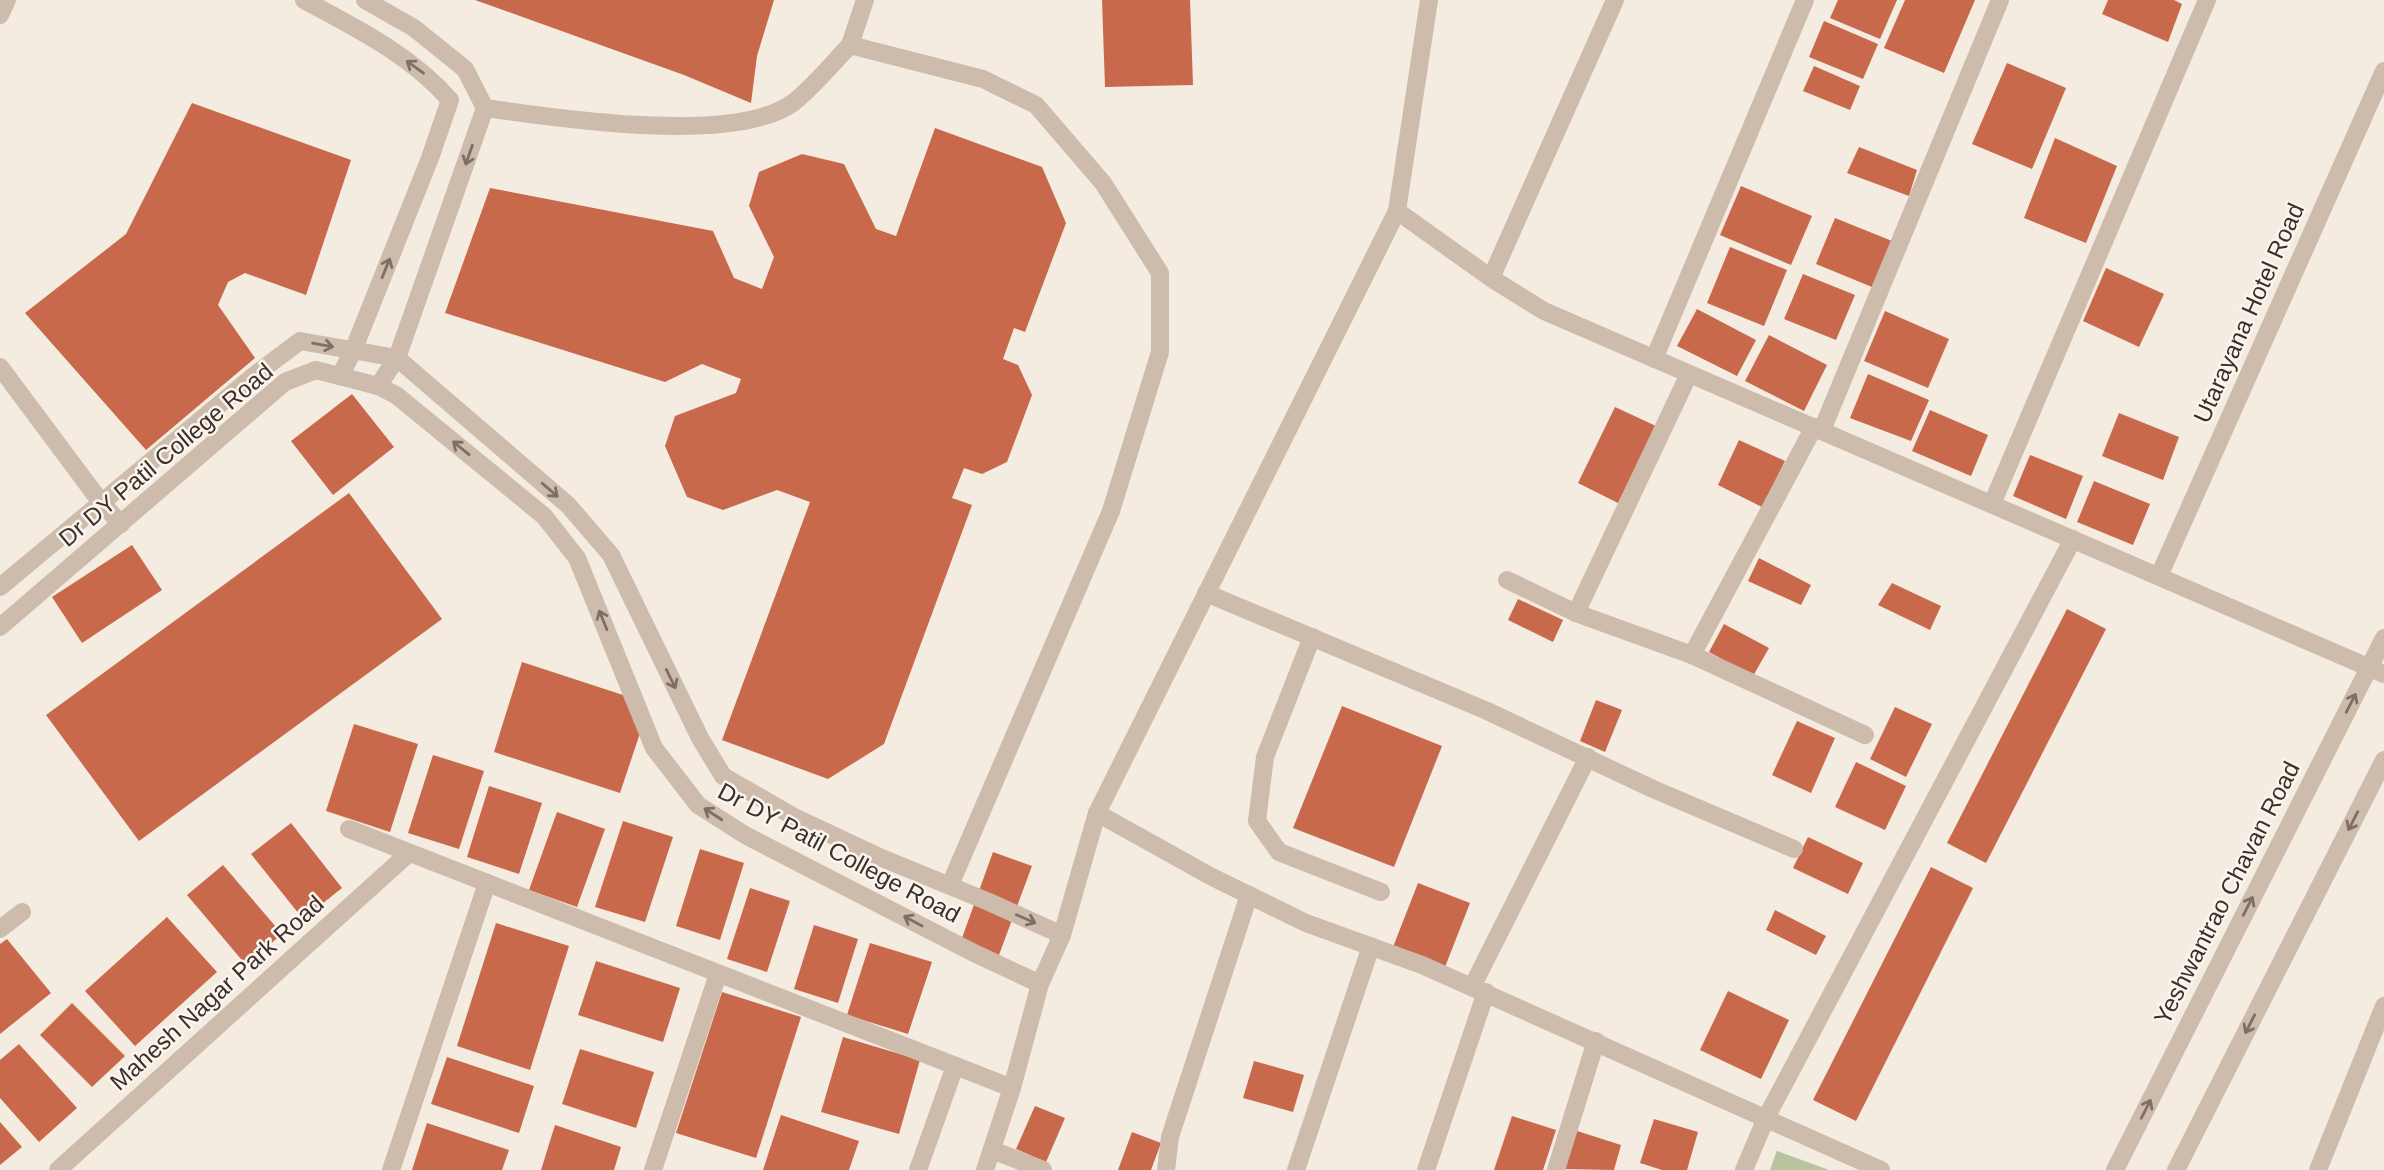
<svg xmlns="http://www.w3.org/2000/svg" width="2384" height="1170" font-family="Arial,sans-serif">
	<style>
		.green { fill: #b8c4a0 }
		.building { fill: #c8694b }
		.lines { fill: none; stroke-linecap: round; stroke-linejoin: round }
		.service { stroke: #cdbbac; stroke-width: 18 }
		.pedestrian { stroke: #cdbbac; stroke-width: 18 }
		.minor { stroke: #cdbbac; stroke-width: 18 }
		.tertiary { stroke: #cdbbac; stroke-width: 18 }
		.oneway { stroke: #7d6f65 }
		.labels { text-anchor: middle; stroke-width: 5; stroke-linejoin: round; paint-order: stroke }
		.street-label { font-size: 24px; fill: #3b302b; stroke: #fbf5ee }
	</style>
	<rect width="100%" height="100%" fill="#f4ebe1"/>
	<path class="green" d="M1777 1150V1151L1829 1170H1770Z"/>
	<g class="building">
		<path d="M475 0H774L757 56 751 103 684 75Z"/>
		<path d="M1102 0H1190L1193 85 1105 87Z"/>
		<path d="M1838 0H1897L1880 39 1830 18Z"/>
		<path d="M1905 0H1975L1944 73 1884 48Z"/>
		<path d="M2108 0H2174L2182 4 2168 42 2102 14Z"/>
		<path d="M1824 21 1878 44 1863 79 1809 57Z"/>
		<path d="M2007 63 2066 88 2032 169 1972 144Z"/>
		<path d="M1814 66 1860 86 1850 110 1803 91Z"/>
		<path d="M192 103 351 160 306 295 245 273 228 282 218 305 255 358 146 450 25 313 126 234Z"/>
		<path d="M935 128 1042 167 1066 223 1025 332 1014 328 1003 359 1018 365 1032 395 1007 462 982 474 964 468 952 498 972 505 884 744 828 779 722 740 810 502 777 490 723 510 687 497 665 446 675 416 736 393 741 379 702 364 665 382 445 313 490 188 713 231 734 278 762 289 774 257 749 206 759 172 802 154 844 164 876 229 896 236Z"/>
		<path d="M2055 138 2117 166 2086 243 2024 218Z"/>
		<path d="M1859 147 1917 170 1909 196 1847 173Z"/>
		<path d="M1741 186 1812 216 1791 265 1720 235Z"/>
		<path d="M1835 218 1892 241 1872 287 1816 264Z"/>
		<path d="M1730 247 1787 270 1764 326 1707 303Z"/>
		<path d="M2106 268 2164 294 2139 347 2083 321Z"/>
		<path d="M1803 274 1855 295 1836 340 1784 319Z"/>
		<path d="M1697 309 1756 340 1737 376 1677 346Z"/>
		<path d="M1885 311 1949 339 1928 388 1864 361Z"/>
		<path d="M1769 335 1827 365 1804 411 1745 381Z"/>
		<path d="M1868 374 1929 400 1911 441 1850 418Z"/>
		<path d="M352 394 394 447 333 495 291 441Z"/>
		<path d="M1615 407 1656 426 1618 503 1578 483Z"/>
		<path d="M1930 410 1988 435 1971 476 1912 451Z"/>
		<path d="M2119 413 2179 437 2163 480 2102 456Z"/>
		<path d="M1739 440 1785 461 1762 507 1718 485Z"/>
		<path d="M2030 455 2083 476 2066 519 2013 496Z"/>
		<path d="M2094 481 2150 504 2133 545 2077 522Z"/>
		<path d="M349 493 442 619 139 841 46 715Z"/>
		<path d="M132 545 162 590 82 643 52 597Z"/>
		<path d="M1759 558 1811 585 1801 605 1748 581Z"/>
		<path d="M1892 583 1941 606 1930 630 1878 605Z"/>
		<path d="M1518 599 1563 620 1553 642 1508 620Z"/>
		<path d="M2067 609 2106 629 1986 863 1947 843Z"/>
		<path d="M1724 624 1769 648 1753 676 1709 652Z"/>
		<path d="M522 662 623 695 640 733 620 793 494 752Z"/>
		<path d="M1596 700 1622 710 1605 752 1580 741Z"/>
		<path d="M1342 706 1442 746 1394 867 1293 828Z"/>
		<path d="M1895 707 1932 724 1906 777 1870 759Z"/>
		<path d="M1797 721 1835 738 1811 793 1772 775Z"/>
		<path d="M354 724 418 744 390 832 326 811Z"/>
		<path d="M433 755 484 771 459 849 408 833Z"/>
		<path d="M1856 762 1906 786 1885 830 1835 807Z"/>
		<path d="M489 786 542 803 519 874 467 857Z"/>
		<path d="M557 812 605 829 577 907 529 890Z"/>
		<path d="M623 821 673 837 645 922 595 907Z"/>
		<path d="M291 823 342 888 303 919 251 854Z"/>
		<path d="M1808 837 1863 863 1848 894 1793 868Z"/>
		<path d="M700 849 744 863 720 940 676 926Z"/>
		<path d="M993 852 1032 866 996 963 958 949Z"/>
		<path d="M223 865 282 934 246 965 187 895Z"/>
		<path d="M1931 867 1973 888 1856 1121 1813 1100Z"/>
		<path d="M1418 883 1470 903 1445 967 1393 947Z"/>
		<path d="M750 888 790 901 767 972 727 959Z"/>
		<path d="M1775 910 1826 936 1816 955 1766 930Z"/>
		<path d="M167 917 217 972 135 1046 85 991Z"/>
		<path d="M496 923 569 946 530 1070 457 1046Z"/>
		<path d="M814 925 858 939 838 1003 794 989Z"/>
		<path d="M7 939 51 993 0 1034V944Z"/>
		<path d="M870 943 932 962 908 1034 847 1015Z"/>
		<path d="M596 961 680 988 663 1042 578 1015Z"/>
		<path d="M1728 991 1789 1020 1761 1079 1700 1050Z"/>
		<path d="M722 992 801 1017 756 1158 676 1133Z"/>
		<path d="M72 1003 125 1056 92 1087 40 1035Z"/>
		<path d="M843 1037 920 1060 899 1134 821 1112Z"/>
		<path d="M19 1044 77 1108 39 1142 0 1098V1060Z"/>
		<path d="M580 1049 654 1072 636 1128 562 1104Z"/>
		<path d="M447 1057 534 1086 519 1133 431 1104Z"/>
		<path d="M1254 1061 1304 1075 1293 1112 1243 1098Z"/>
		<path d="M1035 1106 1065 1118 1046 1162 1016 1149Z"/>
		<path d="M781 1115 859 1141 849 1170H763Z"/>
		<path d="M1512 1116 1556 1130 1543 1170H1494Z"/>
		<path d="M1654 1119 1698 1132 1687 1170H1662L1640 1163Z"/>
		<path d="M0 1122 22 1147 0 1165Z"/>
		<path d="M427 1123 509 1150 502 1170H412Z"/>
		<path d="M555 1125 621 1147 614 1170H541Z"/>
		<path d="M1574 1130 1621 1145 1614 1170 1562 1169Z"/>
		<path d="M1132 1132 1161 1143 1151 1170H1118Z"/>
	</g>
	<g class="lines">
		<g class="service">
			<path d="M304 0C356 28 411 55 450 100L430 158 353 351 340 376"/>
			<path d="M365 0 414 28 465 69 485 108 397 358 378 386"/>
			<path d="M0 15 7 0"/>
			<path d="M850 45 865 0"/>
			<path d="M485 108C557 118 736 146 794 102 814 86 832 64 850 45L983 79 1036 105 1103 183 1160 273V352L1111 511 950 885"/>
			<path d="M0 367 100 501 121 524"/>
			<path d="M0 587 256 374 300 341 397 358 568 505 611 555 700 738 723 776 796 818 877 856 989 902 1062 935"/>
			<path d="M0 627 285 382 316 370 378 386 396 395 544 516 577 558 654 748 698 805 745 835 974 953 1040 984"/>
		</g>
		<g class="pedestrian">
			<path d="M1576 613 1689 374"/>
			<path d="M1692 655 1814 427"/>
		</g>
		<g class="minor">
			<path d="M1397 211 1491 278 1544 311 2384 674"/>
			<path d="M1491 278 1615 0"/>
			<path d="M1654 359 1805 0"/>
			<path d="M1822 430 2000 0"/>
			<path d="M1992 504 2207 0"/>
			<path d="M2159 576 2384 71"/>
			<path d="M1507 580 1576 613 1692 655 1865 735"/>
			<path d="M1206 593 1485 710 1653 789 1794 849"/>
			<path d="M1312 637 1265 757 1257 821 1279 852 1381 892"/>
			<path d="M1097 813 1212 877 1306 923 1422 965 1881 1170"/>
			<path d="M349 829 1012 1088"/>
			<path d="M0 929 22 912"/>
			<path d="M1472 987 1588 757"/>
			<path d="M992 1150 1043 1170"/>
			<path d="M58 1170 409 853"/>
			<path d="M391 1170 487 883"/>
			<path d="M653 1170 718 974"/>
			<path d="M918 1170 955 1066"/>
			<path d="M985 1170 1012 1088 1040 984 1062 935 1097 813 1397 211 1429 0"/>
			<path d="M1166 1170 1170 1137 1249 895"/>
			<path d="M1296 1170 1371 946"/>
			<path d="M1426 1170 1486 992"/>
			<path d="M1556 1170 1596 1041"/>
			<path d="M1744 1170 1766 1118 2073 539"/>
			<path d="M2318 1170 2384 1006"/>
		</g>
		<g class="tertiary">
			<path d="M2115 1170 2384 638"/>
			<path d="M2176 1170 2384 760"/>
		</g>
	</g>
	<defs><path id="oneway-shaft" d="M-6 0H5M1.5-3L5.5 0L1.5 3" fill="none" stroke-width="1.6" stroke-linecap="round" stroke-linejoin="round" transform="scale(1.75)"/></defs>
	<g class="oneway">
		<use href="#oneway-shaft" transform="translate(415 67) rotate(-144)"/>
		<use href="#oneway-shaft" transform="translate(469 155) rotate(109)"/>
		<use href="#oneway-shaft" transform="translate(386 268) rotate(-68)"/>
		<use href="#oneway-shaft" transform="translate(323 345) rotate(10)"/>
		<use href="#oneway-shaft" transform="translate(461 448) rotate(-141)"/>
		<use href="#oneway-shaft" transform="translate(550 490) rotate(41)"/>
		<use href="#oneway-shaft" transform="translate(603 620) rotate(-112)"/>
		<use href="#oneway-shaft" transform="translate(671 679) rotate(64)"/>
		<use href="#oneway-shaft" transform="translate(2351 703) rotate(-63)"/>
		<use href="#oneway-shaft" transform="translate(713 814) rotate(-147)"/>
		<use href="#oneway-shaft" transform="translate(2353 821) rotate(117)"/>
		<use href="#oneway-shaft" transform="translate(2248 906) rotate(-63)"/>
		<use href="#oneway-shaft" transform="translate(1026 919) rotate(24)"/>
		<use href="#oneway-shaft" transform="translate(913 921) rotate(-152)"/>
		<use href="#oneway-shaft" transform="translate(2250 1024) rotate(117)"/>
		<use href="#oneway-shaft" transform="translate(2146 1109) rotate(-63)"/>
	</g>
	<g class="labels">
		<g class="street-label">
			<text transform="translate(2249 313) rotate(-66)" y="8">Utarayana Hotel Road</text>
			<text transform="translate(166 455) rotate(-40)" y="8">Dr DY Patil College Road</text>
			<text transform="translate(839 853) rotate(28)" y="8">Dr DY Patil College Road</text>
			<text transform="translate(2227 893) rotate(-63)" y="8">Yeshwantrao Chavan Road</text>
			<text transform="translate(217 993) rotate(-42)" y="8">Mahesh Nagar Park Road</text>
		</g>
	</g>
</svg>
